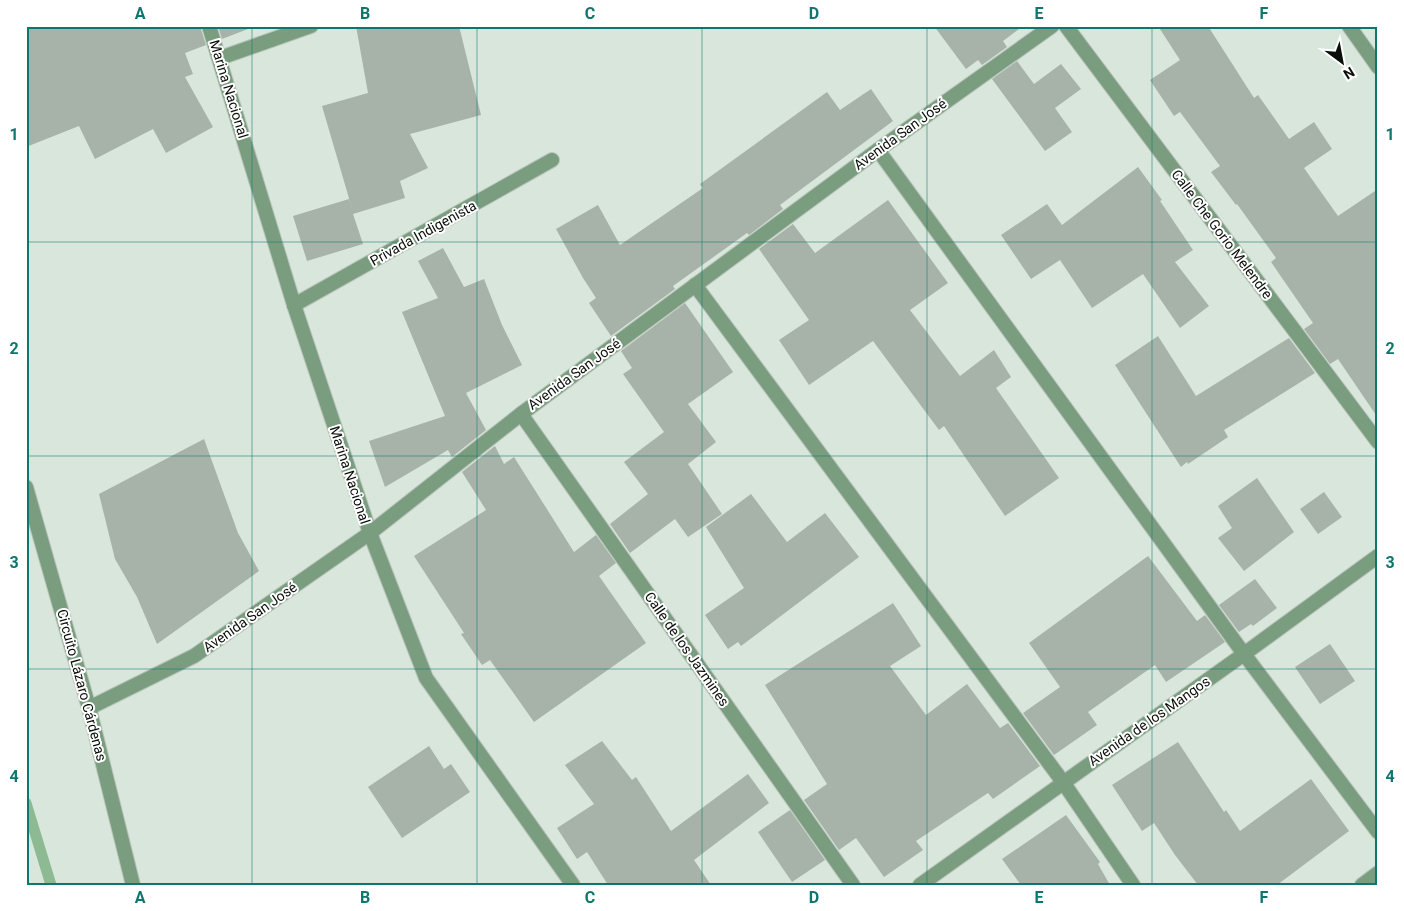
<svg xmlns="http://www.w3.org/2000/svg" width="1404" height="911" font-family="Roboto,sans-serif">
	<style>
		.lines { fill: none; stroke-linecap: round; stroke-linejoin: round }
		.stream { stroke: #8dba92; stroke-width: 11 }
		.building { fill: #a7b3a8 }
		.minor-casing { stroke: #b8c3ba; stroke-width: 16 }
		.tertiary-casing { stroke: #b8c3ba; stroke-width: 16 }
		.minor { stroke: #799d7e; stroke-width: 14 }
		.tertiary { stroke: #799d7e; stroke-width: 14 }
		.grid { fill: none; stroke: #0f766e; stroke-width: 1; stroke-opacity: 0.55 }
		.labels { text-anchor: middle; stroke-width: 4; stroke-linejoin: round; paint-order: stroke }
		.street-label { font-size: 14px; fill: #0a0e0a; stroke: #fff }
		.neatline { fill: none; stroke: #0f766e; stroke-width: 2 }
		.grid-label { font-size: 16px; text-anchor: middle; font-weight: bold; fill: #0f766e }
	</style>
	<rect width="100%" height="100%" fill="#d9e6db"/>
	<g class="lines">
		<path class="stream" d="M26 803 51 885"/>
	</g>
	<g class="building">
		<path d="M26 26H200L206 45 185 53 193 74 185 77 213 127 166 153 153 129 95 159 79 126 26 147Z"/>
		<path d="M218 26H247L248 29 222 39Z"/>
		<path d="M356 26H459L481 115 410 134 428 168 400 181 405 198 353 214 363 244 307 261 293 216 349 199 353 212 322 106 368 93Z"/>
		<path d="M934 26H1023L1003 41 1007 47 982 65 978 60 966 69Z"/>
		<path d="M1158 26H1208L1254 98 1258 95 1289 139 1314 122 1332 149 1304 168 1338 216 1378 189V418L1338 359 1330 364 1304 329 1313 323 1271 262 1276 258 1237 204 1236 205 1211 172 1220 166 1180 112 1174 116 1150 80 1180 60Z"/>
		<path d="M1017 61 1034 84 1061 64 1081 89 1055 108 1072 132 1045 151 992 79Z"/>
		<path d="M871 89 893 121 780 205 783 209 749 235 747 233 673 286 675 289 611 336 589 303 596 298 583 278 556 229 598 205 620 245 703 188 700 184 827 92 840 110Z"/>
		<path d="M1138 167 1162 200 1160 201 1193 250 1175 262 1209 306 1180 328 1143 274 1092 308 1060 260 1031 279 1001 235 1047 204 1062 225Z"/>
		<path d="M888 200 948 283 910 310 960 376 994 350 1011 377 996 388 1059 478 1005 516 944 426 939 430 873 341 809 385 779 340 809 320 759 249 793 224 815 253Z"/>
		<path d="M443 248 464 287 484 279 502 325 522 365 466 393 486 430 452 457 448 450 385 487 369 441 445 416 402 312 438 298 418 261Z"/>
		<path d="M685 303 733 372 688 404 716 442 688 464 722 514 688 537 675 519 630 553 610 524 648 494 624 462 664 432 623 374 632 368 621 351Z"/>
		<path d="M1158 336 1196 396 1289 338 1315 373 1224 430 1228 437 1188 464 1187 462 1181 467 1115 365Z"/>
		<path d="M204 439 238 533 259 571 157 644 137 597 115 559 99 494Z"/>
		<path d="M495 446 504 464 514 457 574 552 596 535 616 563 599 576 646 643 534 722 490 660 482 665 461 634 464 633 414 556 486 510 462 472Z"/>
		<path d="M1257 478 1294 532 1244 571 1218 538 1232 528 1218 506Z"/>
		<path d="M1324 492 1342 517 1318 534 1300 509Z"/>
		<path d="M751 494 787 542 825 513 859 557 741 646 738 642 728 649 705 615 744 588 706 527Z"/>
		<path d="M1148 556 1197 621 1205 615 1225 642 1166 682 1155 665 1088 712 1097 725 1054 755 1023 713 1060 687 1029 643Z"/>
		<path d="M1255 579 1277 608 1253 626 1251 624 1239 632 1219 605Z"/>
		<path d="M893 603 921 646 890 666 926 715 967 684 1000 728 1008 723 1040 766 993 799 988 793 916 841 923 850 884 877 856 838 839 850 804 800 827 784 765 685Z"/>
		<path d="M1330 644 1355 681 1320 704 1295 667Z"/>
		<path d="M602 741 632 780 636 777 671 831 748 774 769 803 694 860 711 885H608L587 852 577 859 557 828 594 804 565 765Z"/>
		<path d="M1178 742 1224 812 1226 810 1240 831 1311 779 1349 831 1277 885H1198L1175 855 1154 823 1142 831 1112 785Z"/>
		<path d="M429 746 444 769 451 764 470 792 402 838 368 787Z"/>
		<path d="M790 810 825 860 792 882 758 832Z"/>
		<path d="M1066 815 1100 862 1098 864 1110 885H1021L1002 859Z"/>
	</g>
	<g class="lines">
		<g class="minor-casing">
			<g id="minor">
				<path d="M209 26 294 305 370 533 426 678 573 885"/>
				<path d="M1066 26 1378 442"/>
				<path d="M1349 26 1378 67"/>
				<path d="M220 58 311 26"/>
				<path d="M878 150 1244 654 1378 832"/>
				<path d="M695 285 1063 782 1133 885"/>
				<path d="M294 305 552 160"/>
				<path d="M521 414 853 885"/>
				<path d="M89 708 194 656 370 533 521 414 878 150 1052 26"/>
				<path d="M920 885 1244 654 1378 556"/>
				<path d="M1362 885 1378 873"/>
			</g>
		</g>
		<g class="tertiary-casing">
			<path id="tertiary" d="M26 487 89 708 133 885"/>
		</g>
		<use href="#minor" class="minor"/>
		<use href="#tertiary" class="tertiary"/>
	</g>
	<path class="grid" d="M252 26V885M477 26V885M702 26V885M927 26V885M1152 26V885M26 242H1378M26 456H1378M26 669H1378"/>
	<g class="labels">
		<g class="street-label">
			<text transform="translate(229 89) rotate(73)" y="5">Marina Nacional</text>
			<text transform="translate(900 134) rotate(-36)" y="5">Avenida San José</text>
			<text transform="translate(423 233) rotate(-29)" y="5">Privada Indigenista</text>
			<text transform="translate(1222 234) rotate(53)" y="5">Calle Che Gorio Melendre</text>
			<text transform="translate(574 374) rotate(-36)" y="5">Avenida San José</text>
			<text transform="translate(350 475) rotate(72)" y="5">Marina Nacional</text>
			<text transform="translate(250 617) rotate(-35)" y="5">Avenida San José</text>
			<text transform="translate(687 649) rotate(55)" y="5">Calle de los Jazmines</text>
			<text transform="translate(82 685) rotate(75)" y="5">Circuito Lázaro Cárdenas</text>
			<text transform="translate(1149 721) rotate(-35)" y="5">Avenida de los Mangos</text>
		</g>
	</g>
	<rect width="1404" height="911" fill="none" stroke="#ffffff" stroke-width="55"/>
	<g transform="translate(1342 62) rotate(148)" stroke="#ffffff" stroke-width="4" paint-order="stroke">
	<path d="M0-4L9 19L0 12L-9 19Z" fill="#0a0e0a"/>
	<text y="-8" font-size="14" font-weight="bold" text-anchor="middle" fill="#0a0e0a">N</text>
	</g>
	<rect x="28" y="28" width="1348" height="856" class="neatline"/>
	<g class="grid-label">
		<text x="140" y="19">A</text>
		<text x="365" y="19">B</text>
		<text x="590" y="19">C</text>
		<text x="814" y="19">D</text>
		<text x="1039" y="19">E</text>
		<text x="1264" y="19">F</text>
		<text x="14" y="140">1</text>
		<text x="1390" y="140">1</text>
		<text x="14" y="354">2</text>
		<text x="1390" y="354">2</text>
		<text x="14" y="568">3</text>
		<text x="1390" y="568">3</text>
		<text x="14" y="782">4</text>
		<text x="1390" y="782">4</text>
		<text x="140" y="903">A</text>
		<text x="365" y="903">B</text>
		<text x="590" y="903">C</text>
		<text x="814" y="903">D</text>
		<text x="1039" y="903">E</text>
		<text x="1264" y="903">F</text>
	</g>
</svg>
